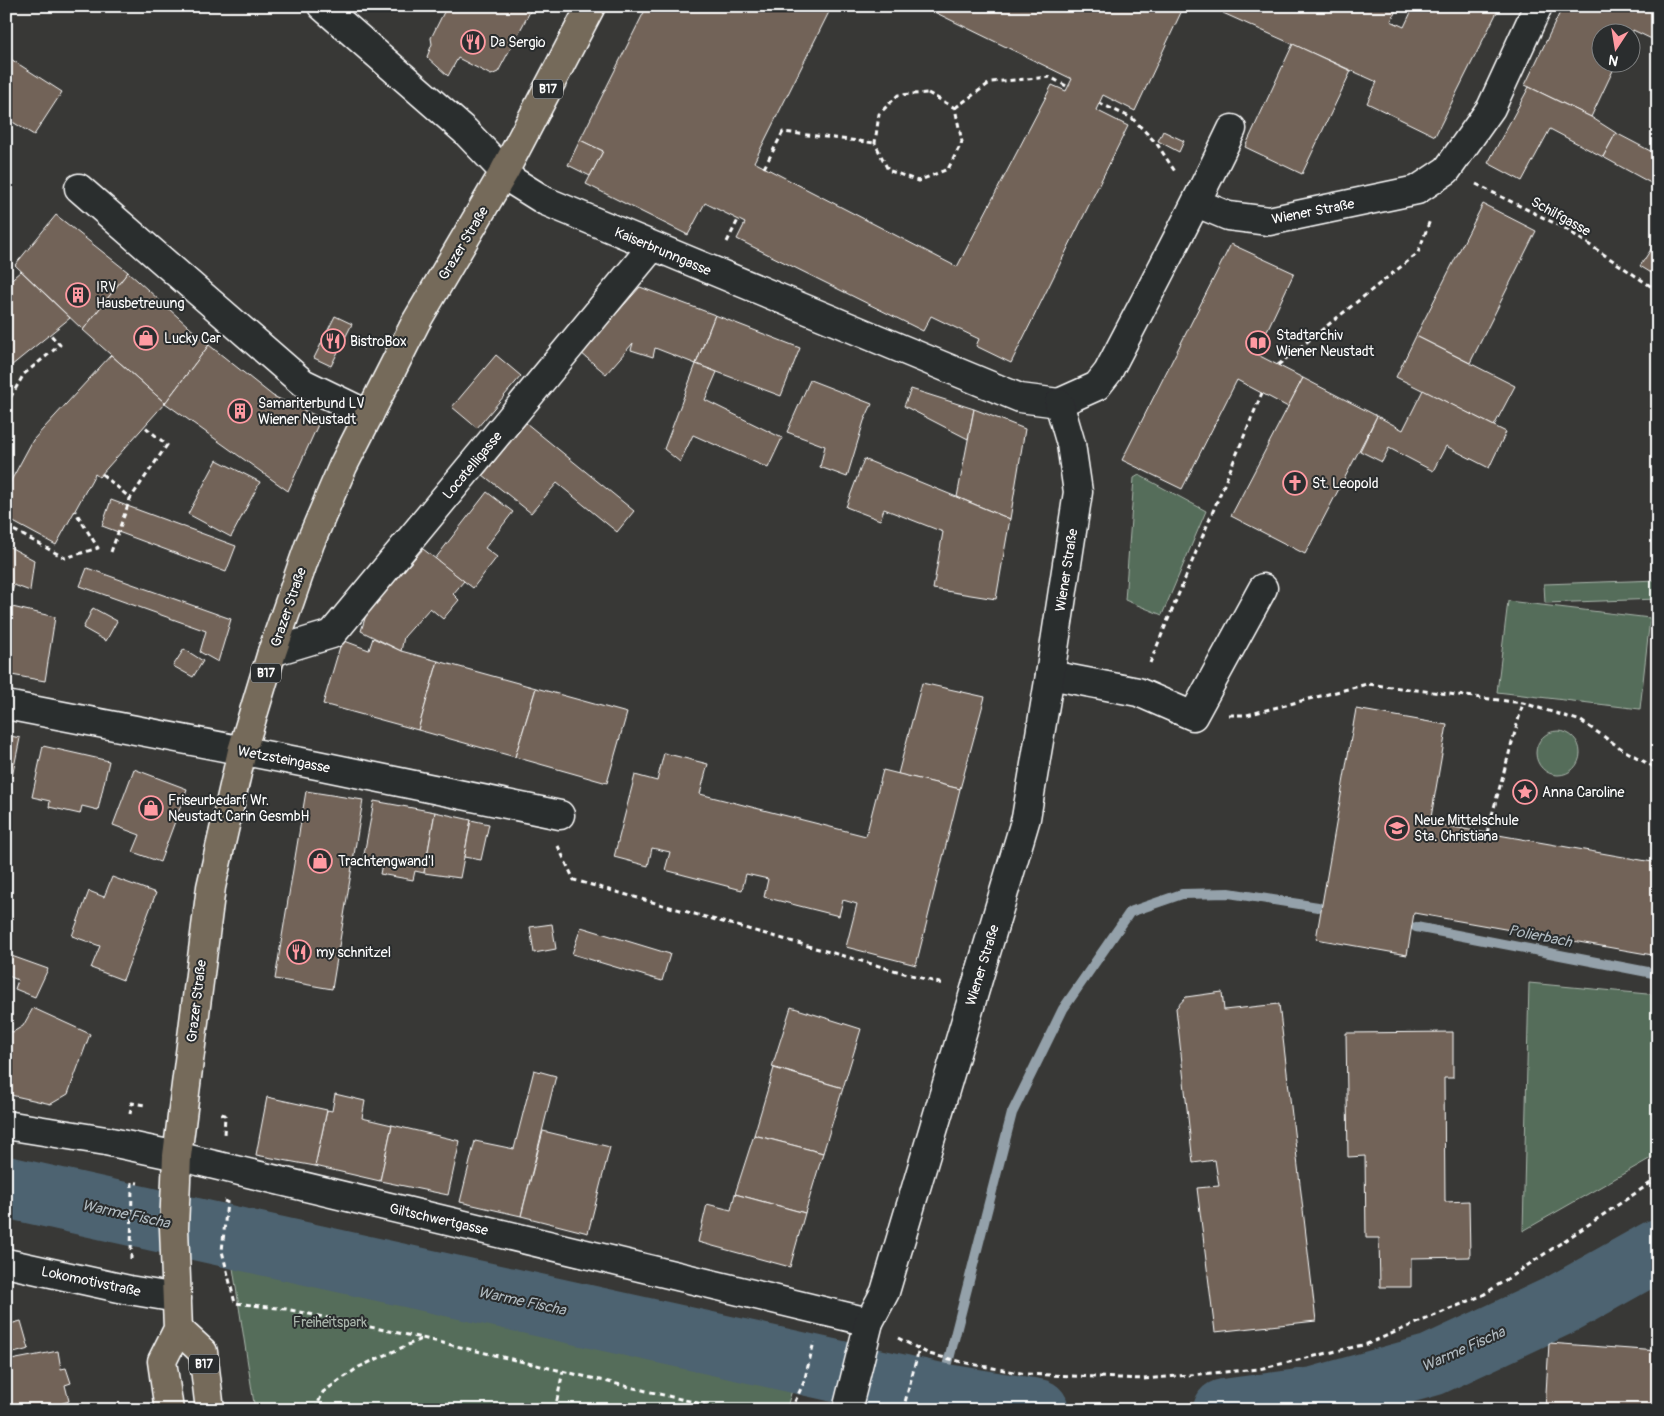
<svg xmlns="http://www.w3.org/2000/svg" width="1664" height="1416" font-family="Pangolin,sans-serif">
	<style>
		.green { fill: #556d5a; stroke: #aab6ac }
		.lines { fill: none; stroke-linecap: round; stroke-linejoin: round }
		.stream { stroke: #94a1aa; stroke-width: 10 }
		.river { stroke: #4d6371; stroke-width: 62 }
		.building { fill: #726458; stroke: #fff }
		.minor-casing { stroke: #fff; stroke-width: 31 }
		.major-casing { stroke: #fff; stroke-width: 31 }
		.path { stroke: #fff; stroke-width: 3; stroke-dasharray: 5 4; stroke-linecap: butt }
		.minor { stroke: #2a2d2e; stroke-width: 28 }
		.major { stroke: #746a5a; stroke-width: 28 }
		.labels { text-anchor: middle; stroke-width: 4; stroke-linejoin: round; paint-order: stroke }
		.shield { fill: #2a2d2e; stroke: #bfc0c0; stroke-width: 1 }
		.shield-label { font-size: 12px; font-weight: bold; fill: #fff }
		.poi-label { font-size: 14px; fill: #fff; stroke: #2a2d2e; text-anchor: start }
		.street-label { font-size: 14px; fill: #fff; stroke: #2a2d2e }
		.park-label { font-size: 14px; fill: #aab6ac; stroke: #2a2d2e }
		.water-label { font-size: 15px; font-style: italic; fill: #afb9bf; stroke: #2a2d2e }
	</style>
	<rect width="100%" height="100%" fill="#383836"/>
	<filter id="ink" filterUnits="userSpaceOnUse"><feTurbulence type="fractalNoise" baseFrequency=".02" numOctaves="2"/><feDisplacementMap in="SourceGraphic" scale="10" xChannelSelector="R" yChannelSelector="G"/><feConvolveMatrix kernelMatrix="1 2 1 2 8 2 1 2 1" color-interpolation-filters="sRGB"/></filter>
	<g filter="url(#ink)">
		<g class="green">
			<path d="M1139 475 1206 511 1162 615 1125 600 1134 478Z"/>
			<path d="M1658 580V599L1545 603 1544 584Z"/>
			<path d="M1508 601 1650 618 1640 709 1497 692Z"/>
			<circle cx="1558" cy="753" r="22"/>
			<path d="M1529 983 1658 995V1154L1523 1231Z"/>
			<path d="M236 1211 807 1341 786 1410H255L233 1268Z"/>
		</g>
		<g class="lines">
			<g class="stream">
				<path d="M1416 927 1658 974"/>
				<path d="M940 1394 1012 1113 1063 1009 1130 912 1182 894 1229 893 1318 907"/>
			</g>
			<g class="river">
				<path d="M6 1187 940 1394 1038 1410"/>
				<path d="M1224 1410 1314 1398 1432 1365 1560 1305 1658 1250"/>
			</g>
		</g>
		<g class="building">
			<path d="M447 6H533L498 72 491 75 458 58 448 76 427 57 432 44 431 38Z"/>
			<path d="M647 6H832L754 162 957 267 1052 85 1066 91 1072 79 922 6H1184L1135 111 1103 95 1096 110 1128 126 1011 363 976 346 979 339 931 316 923 331 737 239 745 223 705 203 688 235 586 184 603 151 580 140Z"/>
			<path d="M1226 6H1394L1397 8 1391 21 1404 27 1414 6H1500L1435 136 1367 103 1377 82 1223 13Z"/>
			<path d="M1563 6H1658V42L1633 30 1632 34V32H1602V62H1617L1591 117 1525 85Z"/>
			<path d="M1293 44 1351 71 1302 174 1245 147Z"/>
			<path d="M6 56 62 92 34 135 6 118Z"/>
			<path d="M1529 87 1591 117 1616 133 1603 157 1550 129 1522 181 1488 163Z"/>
			<path d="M1163 131 1184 141 1179 152 1158 141Z"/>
			<path d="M1616 133 1658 155V187L1603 157Z"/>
			<path d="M580 140 603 151 590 176 568 165Z"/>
			<path d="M1483 204 1536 231 1470 363 1416 336Z"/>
			<path d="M56 215 128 272 83 330 15 265Z"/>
			<path d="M1658 239V277L1640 266Z"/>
			<path d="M1231 244 1294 273 1256 354 1303 378 1288 407 1237 380 1182 489 1122 460Z"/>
			<path d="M21 271 70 318 6 370V284Z"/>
			<path d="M128 272 209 345 165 403 83 330Z"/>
			<path d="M640 287 715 315 696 364 655 348 653 357 631 350 633 343 606 374 581 353Z"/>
			<path d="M715 315 800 348 781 396 696 364Z"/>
			<path d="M335 316 352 324 331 366 314 358Z"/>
			<path d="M1416 336 1515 386 1494 426 1396 377Z"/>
			<path d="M209 345 273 396 321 418 288 491 165 403Z"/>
			<path d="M111 355 165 403 99 477 95 474 56 545 6 518V490L33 440Z"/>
			<path d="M496 355 521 376 477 428 452 407Z"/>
			<path d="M696 364 717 372 705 400 782 438 768 468 693 435 680 462 664 449Z"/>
			<path d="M1303 378 1377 416 1305 554 1231 516Z"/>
			<path d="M810 380 872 404 864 421 847 477 820 467 825 446 787 432Z"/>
			<path d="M911 389 974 409 968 439 904 406Z"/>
			<path d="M1423 390 1506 432 1489 468 1446 446 1433 471 1389 448 1382 462 1360 451 1377 416 1403 430Z"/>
			<path d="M974 409 1025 429 1010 519 957 497Z"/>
			<path d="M526 423 634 511 617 532 557 483 531 513 483 475Z"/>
			<path d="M864 459 1010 519 996 599 933 589 943 532 884 509 880 520 846 507Z"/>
			<path d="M217 460 260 482 231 537 188 514Z"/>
			<path d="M487 492 513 512 485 548 497 557 473 588 435 559Z"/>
			<path d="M111 500 236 546 226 572 102 526Z"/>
			<path d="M6 545 34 560 30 591 14 585 8 606 55 617 45 681 6 674Z"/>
			<path d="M423 549 464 581 453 594 459 600 443 619 430 608 404 637 401 651 361 631 367 612Z"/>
			<path d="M87 568 231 619 218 662 200 652 206 631 80 586Z"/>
			<path d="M93 608 117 621 106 641 83 628Z"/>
			<path d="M373 638 401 651 438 661 418 730 323 704 342 640 369 650Z"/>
			<path d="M184 649 203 661 193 677 173 666Z"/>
			<path d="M438 661 536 688 515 757 418 730Z"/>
			<path d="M922 683 985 697 960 789 898 774Z"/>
			<path d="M536 688 627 713 607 783 515 757Z"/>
			<path d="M1356 709 1447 725 1430 823 1658 863V956L1414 913 1407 955 1316 939Z"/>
			<path d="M6 735 20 738 12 777 6 776Z"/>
			<path d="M43 746 109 761 98 810 82 806 80 814 49 807 50 801 32 797Z"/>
			<path d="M664 753 708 764 700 794 866 836 883 770 960 789 916 965 846 947 857 904 843 900 839 916 764 897 768 879 746 874 742 890 665 870 670 852 652 848 648 866 614 857 635 775 657 781Z"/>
			<path d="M134 769 187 789 160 862 133 852 140 835 113 825Z"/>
			<path d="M306 791 363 800 332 989 275 979Z"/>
			<path d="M374 801 435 812 424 873 415 871 413 880 380 874 382 864 363 860Z"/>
			<path d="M435 812 471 820 460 878 424 873Z"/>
			<path d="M471 820 489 824 481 860 464 857Z"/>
			<path d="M112 877 156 893 123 980 91 968 100 946 72 936 89 891 104 897Z"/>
			<path d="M552 924 556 949 534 953 530 927Z"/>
			<path d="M581 927 670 954 662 981 572 954Z"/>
			<path d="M6 954 48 969 35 997 15 989 18 980 6 975Z"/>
			<path d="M1222 992 1224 1010 1279 1004 1316 1321 1215 1332 1197 1188 1219 1186 1215 1160 1193 1163 1176 1008 1186 997Z"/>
			<path d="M791 1007 861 1029 843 1088 772 1067Z"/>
			<path d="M33 1008 90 1034 68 1094 51 1104 6 1094V1030L13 1032 23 1026Z"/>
			<path d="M1453 1032V1078H1444L1445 1202 1469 1201 1470 1257 1411 1258V1287H1380L1379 1238H1366L1365 1156 1348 1157 1346 1033Z"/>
			<path d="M774 1068 843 1088 823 1153 754 1135Z"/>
			<path d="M534 1070 556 1076 521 1216 460 1202 475 1141 514 1149Z"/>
			<path d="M335 1094 365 1101 362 1118 392 1125 380 1181 315 1166 327 1110 332 1111Z"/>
			<path d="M267 1097 327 1110 315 1166 256 1155Z"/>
			<path d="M392 1125 460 1141 448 1195 380 1181Z"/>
			<path d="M543 1131 610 1147 588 1233 521 1216Z"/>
			<path d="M754 1135 823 1153 805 1213 735 1194Z"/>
			<path d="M735 1194 805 1213 790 1267 698 1242 707 1204 731 1210Z"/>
			<path d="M21 1321 29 1349 6 1355V1325Z"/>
			<path d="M1549 1343 1658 1351V1410H1545Z"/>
			<path d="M58 1351 61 1369 66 1368 71 1383 65 1385 69 1401 57 1405 59 1410H6V1361Z"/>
		</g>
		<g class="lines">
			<g class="minor-casing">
				<g id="minor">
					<path d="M322 6 465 131 513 181 545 201 1020 398 1059 403"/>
					<path d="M79 188 303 383 369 415"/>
					<path d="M1197 203 1228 216 1269 221 1417 190 1447 170 1491 108 1538 6"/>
					<path d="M1059 403 1097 386 1108 372C1150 291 1193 211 1232 129"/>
					<path d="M272 652 332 634 652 247"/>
					<path d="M1050 675 1138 692 1193 716 1263 588"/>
					<path d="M6 705 317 765 560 815"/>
					<path d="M6 1125 106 1141 177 1156 869 1322"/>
					<path d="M6 1263 129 1290 177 1298"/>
					<path d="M847 1410 869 1322 885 1292 1026 818 1050 675 1078 492 1071 444 1059 403"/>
				</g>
			</g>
			<g class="major-casing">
				<g id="major">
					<path d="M178 1329 203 1352 210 1410"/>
					<path d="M169 1410 162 1361 178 1329 174 1228 177 1156 211 887 242 751 272 652 310 543 343 466 416 322 504 172 591 6"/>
				</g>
			</g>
			<g class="path">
				<path d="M928 93 955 108 962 142 948 169 918 181 888 170 875 143 879 114 898 95Z"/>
				<path d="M1099 103 1132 118 1157 144 1176 173"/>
				<path d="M955 108 991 82 1050 77 1068 87"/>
				<path d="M764 168 783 132 875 143"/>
				<path d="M1476 184 1566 229 1658 291"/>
				<path d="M727 242 738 220"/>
				<path d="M1278 365 1418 253 1430 220"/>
				<path d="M6 405 24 374 60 345 50 334"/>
				<path d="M102 474 130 498"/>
				<path d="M6 526 65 558 98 548 75 511"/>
				<path d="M111 552 130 499 167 445 144 426"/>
				<path d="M1150 663 1262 393"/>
				<path d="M1229 715H1247L1367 684 1523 703 1581 721 1622 749 1652 766 1658 767"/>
				<path d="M1487 833 1523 703"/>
				<path d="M558 846 574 880 943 984"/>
				<path d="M130 1114 132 1103 146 1105"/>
				<path d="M221 1114 225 1115 224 1135"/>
				<path d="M224 1201 227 1202 222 1251 235 1303 286 1309 422 1338 727 1410"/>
				<path d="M131 1259 132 1182 138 1183"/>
				<path d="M898 1338 929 1354 971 1364 1026 1374 1143 1379 1259 1369 1367 1344 1483 1295 1658 1178"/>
				<path d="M315 1410 323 1392 359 1367 421 1339"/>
				<path d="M555 1410 563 1371"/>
				<path d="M791 1410 804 1382 814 1342"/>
				<path d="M903 1410 919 1349"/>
			</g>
			<use href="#minor" class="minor"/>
			<use href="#major" class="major"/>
		</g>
	</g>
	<defs>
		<g id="restaurant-ring" transform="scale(1.25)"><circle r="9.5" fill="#2a2d2e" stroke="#ff9aa2" stroke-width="1.5"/><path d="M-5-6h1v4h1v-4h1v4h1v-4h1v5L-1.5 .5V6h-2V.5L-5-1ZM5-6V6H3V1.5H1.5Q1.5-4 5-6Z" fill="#ff9aa2"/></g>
		<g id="building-ring" transform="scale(1.25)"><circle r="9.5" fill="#2a2d2e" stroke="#ff9aa2" stroke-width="1.5"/><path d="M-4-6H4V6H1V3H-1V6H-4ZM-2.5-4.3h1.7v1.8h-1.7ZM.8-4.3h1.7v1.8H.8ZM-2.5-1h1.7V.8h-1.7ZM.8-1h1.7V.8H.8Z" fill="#ff9aa2"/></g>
		<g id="shop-ring" transform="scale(1.25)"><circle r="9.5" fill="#2a2d2e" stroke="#ff9aa2" stroke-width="1.5"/><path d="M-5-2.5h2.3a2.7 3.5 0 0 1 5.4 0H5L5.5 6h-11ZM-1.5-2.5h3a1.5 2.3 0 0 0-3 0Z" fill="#ff9aa2"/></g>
		<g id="library-ring" transform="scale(1.25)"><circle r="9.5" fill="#2a2d2e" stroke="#ff9aa2" stroke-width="1.5"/><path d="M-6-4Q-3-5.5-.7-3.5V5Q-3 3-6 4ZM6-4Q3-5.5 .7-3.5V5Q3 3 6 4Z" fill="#ff9aa2"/></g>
		<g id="church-ring" transform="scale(1.25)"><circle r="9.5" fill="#2a2d2e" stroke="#ff9aa2" stroke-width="1.5"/><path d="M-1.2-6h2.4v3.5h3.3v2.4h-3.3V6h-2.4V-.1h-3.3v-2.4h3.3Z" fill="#ff9aa2"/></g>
		<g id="sight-ring" transform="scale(1.25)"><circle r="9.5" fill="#2a2d2e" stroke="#ff9aa2" stroke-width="1.5"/><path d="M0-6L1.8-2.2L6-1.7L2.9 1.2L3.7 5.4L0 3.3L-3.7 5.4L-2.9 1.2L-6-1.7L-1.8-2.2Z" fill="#ff9aa2"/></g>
		<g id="school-ring" transform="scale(1.25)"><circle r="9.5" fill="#2a2d2e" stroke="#ff9aa2" stroke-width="1.5"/><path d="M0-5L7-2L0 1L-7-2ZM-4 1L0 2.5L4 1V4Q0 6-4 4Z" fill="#ff9aa2"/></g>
	</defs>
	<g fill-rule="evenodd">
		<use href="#restaurant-ring" x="473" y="42"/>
		<use href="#building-ring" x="78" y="295"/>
		<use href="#shop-ring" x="146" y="338"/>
		<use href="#restaurant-ring" x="333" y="341"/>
		<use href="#library-ring" x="1258" y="343"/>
		<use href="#building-ring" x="240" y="411"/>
		<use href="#church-ring" x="1295" y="483"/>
		<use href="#sight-ring" x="1525" y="792"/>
		<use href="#shop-ring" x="151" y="808"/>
		<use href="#school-ring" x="1397" y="828"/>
		<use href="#shop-ring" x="320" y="861"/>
		<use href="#restaurant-ring" x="299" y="952"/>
	</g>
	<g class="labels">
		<g class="shield">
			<rect x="533" y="79.5" width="30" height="19" rx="4"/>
			<rect x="251" y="663.5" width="30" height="19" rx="4"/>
			<rect x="189" y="1354.5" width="30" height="19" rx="4"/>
		</g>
		<g class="shield-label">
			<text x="548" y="93">B17</text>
			<text x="266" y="677">B17</text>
			<text x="204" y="1368">B17</text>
		</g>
		<g class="poi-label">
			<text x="490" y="47">Da Sergio</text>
			<text x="96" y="292">IRV<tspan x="96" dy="16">Hausbetreuung</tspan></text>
			<text x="1276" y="340">Stadtarchiv<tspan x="1276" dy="16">Wiener Neustadt</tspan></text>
			<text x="164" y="343">Lucky Car</text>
			<text x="350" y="346">BistroBox</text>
			<text x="258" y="408">Samariterbund LV<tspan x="258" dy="16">Wiener Neustadt</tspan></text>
			<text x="1312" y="488">St. Leopold</text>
			<text x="1542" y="797">Anna Caroline</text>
			<text x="168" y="805">Friseurbedarf Wr.<tspan x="168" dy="16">Neustadt Carin GesmbH</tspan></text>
			<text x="1414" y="825">Neue Mittelschule<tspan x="1414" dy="16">Sta. Christiana</tspan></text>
			<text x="338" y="866">Trachtengwand'l</text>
			<text x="316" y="957">my schnitzel</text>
		</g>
		<g class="street-label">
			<text transform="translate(1313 211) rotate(-11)" y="5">Wiener Straße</text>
			<text transform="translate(1561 216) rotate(29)" y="5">Schilfgasse</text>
			<text transform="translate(463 243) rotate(-59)" y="5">Grazer Straße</text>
			<text transform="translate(663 251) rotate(23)" y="5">Kaiserbrunngasse</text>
			<text transform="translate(472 465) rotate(-50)" y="5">Locatelligasse</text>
			<text transform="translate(1066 570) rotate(-81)" y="5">Wiener Straße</text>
			<text transform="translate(288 607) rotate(-71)" y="5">Grazer Straße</text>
			<text transform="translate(284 759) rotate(11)" y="5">Wetzsteingasse</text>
			<text transform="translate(982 965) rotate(-73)" y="5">Wiener Straße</text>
			<text transform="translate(196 1001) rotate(-83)" y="5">Grazer Straße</text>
			<text transform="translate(439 1219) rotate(13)" y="5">Giltschwertgasse</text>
			<text transform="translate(91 1281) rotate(12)" y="5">Lokomotivstraße</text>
		</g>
		<g class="park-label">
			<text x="330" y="1327">Freiheitspark</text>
		</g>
		<g class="water-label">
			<text transform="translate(1540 936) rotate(11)" y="5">Polierbach</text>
			<text transform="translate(126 1214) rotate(12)" y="5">Warme Fischa</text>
			<text transform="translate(522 1301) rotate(12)" y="5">Warme Fischa</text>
			<text transform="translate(1463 1349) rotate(-24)" y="5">Warme Fischa</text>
		</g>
	</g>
	<rect width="1664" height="1416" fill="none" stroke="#2a2d2e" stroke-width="25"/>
	<rect x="12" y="12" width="1639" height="1391" fill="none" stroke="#fff" stroke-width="2" filter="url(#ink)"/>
	<g transform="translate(1616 48) rotate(192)"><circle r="24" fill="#2a2d2e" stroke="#7f8182"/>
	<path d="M0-4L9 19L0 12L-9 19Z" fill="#ff9aa2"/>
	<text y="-8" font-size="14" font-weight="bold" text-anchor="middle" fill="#ffffff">N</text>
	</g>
</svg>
